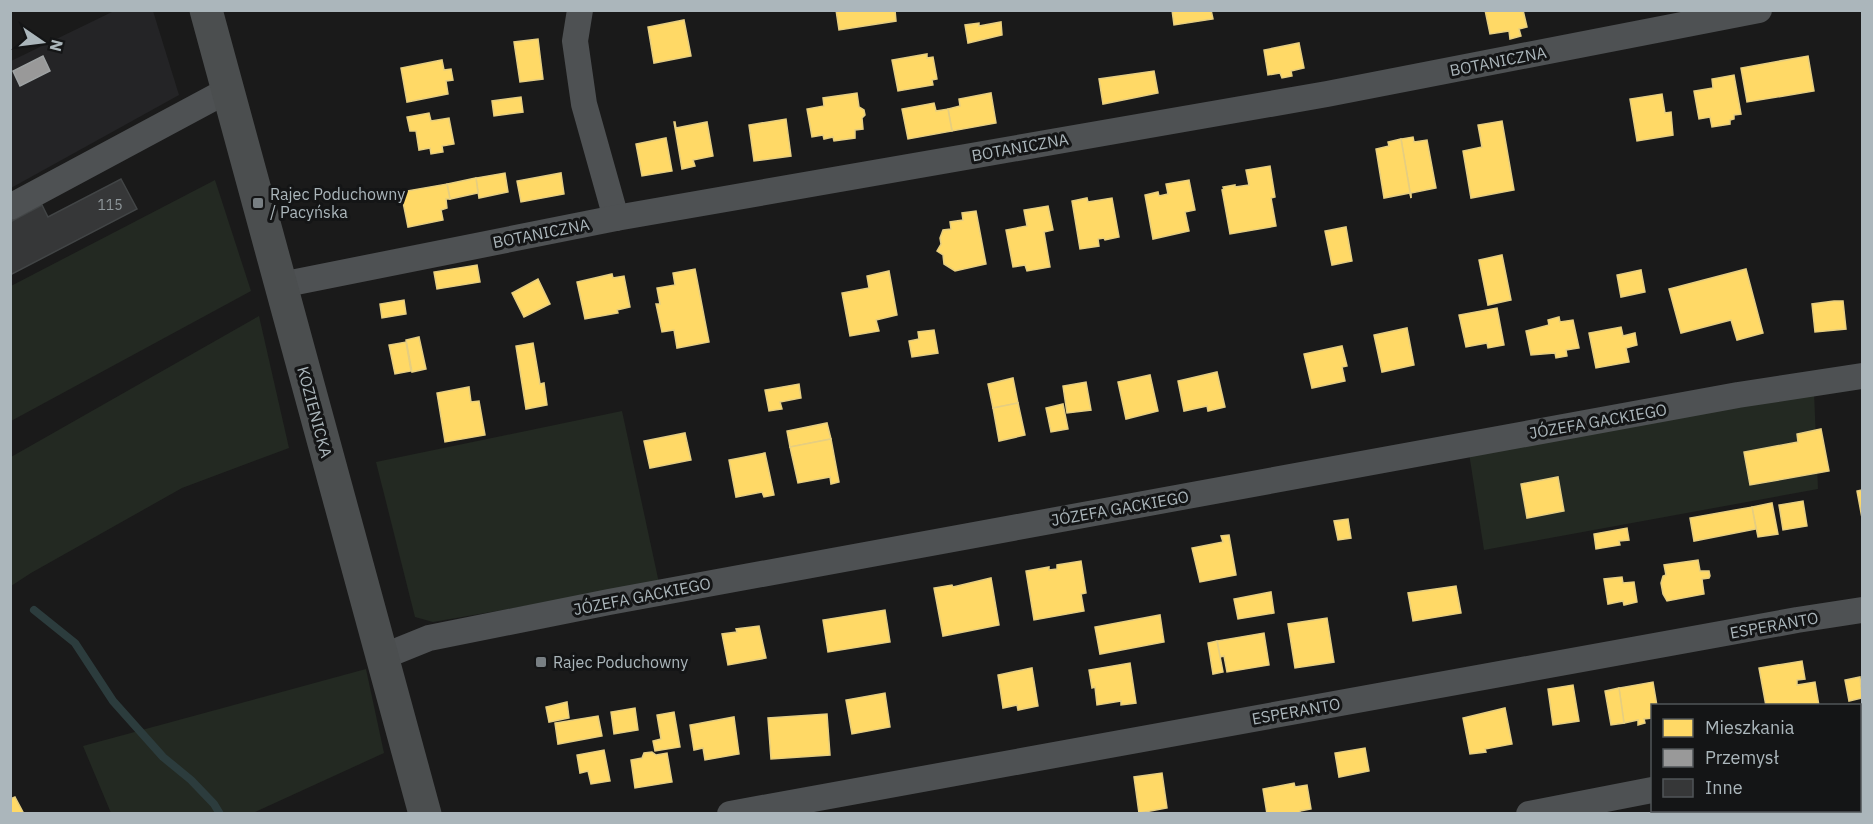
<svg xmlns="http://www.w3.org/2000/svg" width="1873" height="824" font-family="'IBM Plex Sans',sans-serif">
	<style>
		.built { fill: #242426 }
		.green { fill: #232922 }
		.homes { fill: #ffd966; stroke: #e6ce80; stroke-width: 1.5 }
		.industry { fill: #999; stroke: #9ea2a3; stroke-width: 1.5 }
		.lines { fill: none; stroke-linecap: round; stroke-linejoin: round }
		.stream { stroke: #2c3c3d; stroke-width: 8 }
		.building { fill: #363738; stroke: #424546; stroke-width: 1.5 }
		.minor { stroke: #4e5153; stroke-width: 26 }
		.major { stroke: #4b4e4f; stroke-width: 33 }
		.poi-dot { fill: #787f83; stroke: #141516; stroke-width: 2 }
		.labels { text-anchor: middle; stroke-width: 6; stroke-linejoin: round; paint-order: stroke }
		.number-label { font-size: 14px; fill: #8e969a }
		.street-label { font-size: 16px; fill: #abb6bb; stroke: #141516 }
		.poi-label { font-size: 16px; fill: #abb6bb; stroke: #141516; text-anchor: start }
	</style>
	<rect width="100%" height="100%" fill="#1a1a1a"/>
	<path class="built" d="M114 11H153L179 95 11 188V61Z"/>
	<g class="green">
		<path d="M215 180 251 291 11 421V286Z"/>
		<path d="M259 316 289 448 182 488 31 573 11 586V457Z"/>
		<path d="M1814 392 1818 489 1484 550 1469 453Z"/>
		<path d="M622 411 659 583 433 622 415 617 376 462Z"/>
		<path d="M366 669 384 753 253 813H111L83 746Z"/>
	</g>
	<g class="homes">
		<path d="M836 10H895L896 21 839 30Z"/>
		<path d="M1172 10H1211L1213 19 1174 25Z"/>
		<path d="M1485 10H1523L1527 27 1519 29 1521 36 1510 39 1509 31 1490 34Z"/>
		<path d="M684 20 691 56 654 63 648 27Z"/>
		<path d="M1001 22 1002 35 968 43 965 25 979 23V26Z"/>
		<path d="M538 39 543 79 520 82 514 42Z"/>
		<path d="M1299 43 1304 68 1291 71 1292 76 1282 78 1280 73 1268 75 1264 50Z"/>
		<path d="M927 54V58L933 57 937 79 932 80 933 85 898 91 892 60Z"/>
		<path d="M1808 56 1814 91 1747 102 1741 68Z"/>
		<path d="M442 60 444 70 451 69 453 80 446 81 448 94 407 102 401 68Z"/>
		<path d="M1154 71 1158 93 1103 104 1099 79Z"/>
		<path d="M1734 75 1741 114 1734 115V119L1730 120V124L1712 127 1710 117 1699 119 1694 91 1713 88 1712 79Z"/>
		<path d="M857 93 859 107 864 110 865 115 862 118 863 129 855 130V138L834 141 833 137 824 139 823 135 812 137 807 109 824 106 823 98Z"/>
		<path d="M991 93 996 123 952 131 948 109 960 106 959 99Z"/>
		<path d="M1662 94 1665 113 1671 112 1673 135 1637 141 1630 99Z"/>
		<path d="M521 97 523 112 494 116 492 101Z"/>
		<path d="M934 103 936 111 948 109 952 131 908 139 902 109Z"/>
		<path d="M429 113 431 121 449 118 454 144 442 146 443 152 431 154 430 148 419 150 416 131H410L407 117Z"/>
		<path d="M786 119 791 156 754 161 749 125Z"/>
		<path d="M1502 121 1514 190 1471 198 1463 151 1482 147 1478 125Z"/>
		<path d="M674 122H675L676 128 707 122 713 156 693 160 695 166 682 169Z"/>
		<path d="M1413 137 1414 142 1427 140 1436 188 1411 193V198L1401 139Z"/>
		<path d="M666 138 672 171 642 176 636 144Z"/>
		<path d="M1401 139 1411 198 1410 193 1384 198 1376 149 1389 146 1388 142Z"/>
		<path d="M1270 166 1275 197 1271 198 1276 226 1230 234 1222 190 1224 189 1223 187 1235 185V187L1249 185 1246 170Z"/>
		<path d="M505 173 508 192 479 198 476 178Z"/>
		<path d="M561 173 564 194 521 202 517 181Z"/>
		<path d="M476 178 478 193 450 199 447 184Z"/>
		<path d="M1189 180 1195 210 1185 212 1189 231 1153 239 1145 195 1158 192 1159 196 1168 194 1166 184Z"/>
		<path d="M447 184 450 199H446L447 208 441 210 443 220 408 227 401 192Z"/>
		<path d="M1087 198 1088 202 1112 198 1119 237 1105 240 1104 238 1098 239 1099 246 1080 249 1072 201Z"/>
		<path d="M1048 206 1053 230 1044 232 1050 267 1027 271 1025 265 1013 267 1006 230 1027 226 1024 210Z"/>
		<path d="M976 211 986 264 955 271 944 264 943 255 937 251 941 244 940 238 943 230 951 229 950 222 963 220 962 213Z"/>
		<path d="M1346 227 1352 261 1332 265 1325 231Z"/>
		<path d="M1502 255 1511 300 1488 305 1479 260Z"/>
		<path d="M477 265 480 282 437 289 434 272Z"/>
		<path d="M695 269 709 342 677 348 674 330 662 332 656 304H660L657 288 675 285 673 273Z"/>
		<path d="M1746 269 1763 333 1737 340 1731 320 1681 333 1669 289Z"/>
		<path d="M1641 270 1645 292 1621 297 1617 275Z"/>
		<path d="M889 271 897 315 876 320 879 331 850 336 842 293 869 288 867 276Z"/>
		<path d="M612 274 613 278 624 276 630 307 617 310 618 313 585 319 577 282Z"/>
		<path d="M538 279 550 304 524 317 512 293Z"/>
		<path d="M404 300 406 314 382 318 380 304Z"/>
		<path d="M1834 301H1843L1846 329 1815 332 1812 304Z"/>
		<path d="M1497 308 1504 345 1488 348 1487 343 1466 347 1459 315Z"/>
		<path d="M1559 317 1560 322 1573 320 1579 348 1566 350 1567 356 1556 358 1555 353 1531 355 1526 331 1549 325 1548 320Z"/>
		<path d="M1621 327 1623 336 1635 333 1637 345 1626 348 1629 362 1596 368 1589 333Z"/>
		<path d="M1407 328 1414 365 1382 372 1374 335Z"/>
		<path d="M934 330 938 353 912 357 909 341 919 339 918 332Z"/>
		<path d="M419 337 426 369 412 372 406 340Z"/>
		<path d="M406 342 411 371 395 374 389 345Z"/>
		<path d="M533 343 540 384 544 383 547 405 526 409 516 346Z"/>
		<path d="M1342 346 1347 366 1342 367 1345 381 1312 388 1304 354Z"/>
		<path d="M1217 372 1225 407 1208 411 1207 406 1184 411 1178 381Z"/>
		<path d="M1150 375 1158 411 1126 419 1118 382Z"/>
		<path d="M1013 378 1018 403 993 408 988 384Z"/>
		<path d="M1086 382 1091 410 1067 413 1063 386Z"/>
		<path d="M799 384 801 398 780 402 782 409 769 411 765 390Z"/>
		<path d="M469 387 471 402 479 401 485 435 445 442 437 393Z"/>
		<path d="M1018 403 1025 435 999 441 993 408Z"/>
		<path d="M1063 404 1068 429 1051 432 1046 408Z"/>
		<path d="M827 423 831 439 790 447 787 431Z"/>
		<path d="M1821 429 1829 471 1750 485 1744 452 1798 442 1797 434Z"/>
		<path d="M685 433 691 460 650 468 644 441Z"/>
		<path d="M831 439 839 482 831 484 830 477 798 483 790 447Z"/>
		<path d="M765 453 774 495 764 497 762 492 736 497 729 460Z"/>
		<path d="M1558 477 1564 511 1527 518 1521 484Z"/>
		<path d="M1862 490V518L1857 491Z"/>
		<path d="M1803 501 1807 526 1783 530 1779 505Z"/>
		<path d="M1772 503 1778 534 1758 537 1752 507Z"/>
		<path d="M1752 507 1756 529 1694 541 1690 518Z"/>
		<path d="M1348 519 1351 538 1338 540 1334 521Z"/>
		<path d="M1627 528 1629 540 1619 541 1620 545 1596 549 1594 534Z"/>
		<path d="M1229 535 1236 575 1200 582 1192 548 1223 542 1221 536Z"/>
		<path d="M1698 560 1700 571H1709L1710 576 1709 578 1702 579 1704 594 1667 601 1663 594 1661 583 1663 576 1666 575 1664 565Z"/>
		<path d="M1081 561 1086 593 1081 594 1084 611 1034 620 1026 571 1049 567V570L1057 569V565Z"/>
		<path d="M1622 577 1623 583 1634 582 1637 602 1624 605 1623 601 1608 604 1604 579Z"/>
		<path d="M991 578 999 625 943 636 934 588 952 585 953 587Z"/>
		<path d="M1456 586 1461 613 1413 621 1408 593Z"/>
		<path d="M1271 592 1274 613 1238 619 1234 599Z"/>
		<path d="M885 610 890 642 828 652 823 620Z"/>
		<path d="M1160 615 1164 642 1100 654 1095 627Z"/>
		<path d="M1327 618 1334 662 1295 668 1288 624Z"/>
		<path d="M759 626 766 658 728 665 722 634 737 632 736 629Z"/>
		<path d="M1264 633 1269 665 1227 672 1224 656 1220 657 1217 641Z"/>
		<path d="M1217 641 1223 672 1213 674 1208 643Z"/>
		<path d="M1802 661 1805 679 1797 680V685L1815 682 1819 706H1766L1759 668Z"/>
		<path d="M1130 663 1136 703 1121 705V701L1097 705 1095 687 1092 688 1089 670Z"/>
		<path d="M1032 668 1038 706 1018 710 1017 705 1003 708 998 675Z"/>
		<path d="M1860 677 1862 698 1849 701 1845 680Z"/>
		<path d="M1653 682 1657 706H1652V718L1644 719 1645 723 1638 725V720L1624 723 1619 688Z"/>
		<path d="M1573 685 1579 721 1553 725 1548 689Z"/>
		<path d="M1619 688 1624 723 1611 725 1605 691Z"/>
		<path d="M885 693 890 727 852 734 846 700Z"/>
		<path d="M567 702 569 718 549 722 546 707Z"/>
		<path d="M635 708 638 730 614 734 611 712Z"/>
		<path d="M1505 708 1512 744 1485 749 1486 752 1470 754 1463 718Z"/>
		<path d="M674 712 680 747 655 751 653 741 661 739 657 715Z"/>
		<path d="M827 714 830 755 771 759 768 718Z"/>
		<path d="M598 716 602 736 558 744 555 723Z"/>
		<path d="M734 717 739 754 705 760 703 748 694 750 690 725Z"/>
		<path d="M1365 748 1369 771 1339 777 1335 753Z"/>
		<path d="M604 750 610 781 591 784 588 771 580 773 577 755Z"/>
		<path d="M652 752 656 755 667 753 672 782 635 788 631 760 642 758 644 753Z"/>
		<path d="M1162 773 1167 808 1139 813 1134 777Z"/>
		<path d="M1294 783 1295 787 1307 785 1311 809 1300 811V814H1267L1263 789Z"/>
		<path d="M15 797 24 814H10V799Z"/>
	</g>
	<path class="industry" d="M43 56 50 71 20 86 13 71Z"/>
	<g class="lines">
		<path class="stream" d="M34 610 75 643 113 701 163 757 191 780 214 804 220 814"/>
	</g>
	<path class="building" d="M121 179 137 209 10 275V222L42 205 48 217Z"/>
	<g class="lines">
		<g class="minor">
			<path d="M580 10 575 41 584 104 616 218"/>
			<path d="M10 207 228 90"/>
			<path d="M281 285 616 218 1327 94 1759 10"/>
			<path d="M382 657 429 638 609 602 1738 395 1862 376"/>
			<path d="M1860 751 1862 750"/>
			<path d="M730 814 1797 620 1862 610"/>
			<path d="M1529 814 1652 790"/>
		</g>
		<path class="major" d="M206 10 425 814"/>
	</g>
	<g class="poi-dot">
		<rect x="252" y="197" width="12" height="12" rx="3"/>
		<rect x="535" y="656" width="12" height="12" rx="3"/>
	</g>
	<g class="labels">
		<g class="number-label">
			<text x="110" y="210">115</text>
		</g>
		<g class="street-label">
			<text transform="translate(1498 61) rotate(-11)" y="6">BOTANICZNA</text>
			<text transform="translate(1020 147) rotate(-10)" y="6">BOTANICZNA</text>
			<text transform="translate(541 233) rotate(-11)" y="6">BOTANICZNA</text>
			<text transform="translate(315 412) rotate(75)" y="6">KOZIENICKA</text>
			<text transform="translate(1598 421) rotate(-10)" y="6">JÓZEFA GACKIEGO</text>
			<text transform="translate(1120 508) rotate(-10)" y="6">JÓZEFA GACKIEGO</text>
			<text transform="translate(642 596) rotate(-11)" y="6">JÓZEFA GACKIEGO</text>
			<text transform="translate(1774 625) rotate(-10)" y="6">ESPERANTO</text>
			<text transform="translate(1296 711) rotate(-10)" y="6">ESPERANTO</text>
		</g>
		<g class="poi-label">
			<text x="270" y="200">Rajec Poduchowny<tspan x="270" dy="18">/ Pacyńska</tspan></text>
			<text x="553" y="668">Rajec Poduchowny</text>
		</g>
	</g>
	<rect width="1873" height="824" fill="none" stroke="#abb6bb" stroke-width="24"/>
	<rect x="1651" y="704" width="210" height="108" fill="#141516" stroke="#505558" stroke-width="1.5"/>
	<rect x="1663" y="719" width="30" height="18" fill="#ffd966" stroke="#505558" stroke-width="1.5"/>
	<text x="1705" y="734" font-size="18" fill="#abb6bb">Mieszkania</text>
	<rect x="1663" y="749" width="30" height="18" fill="#999999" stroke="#505558" stroke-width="1.5"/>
	<text x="1705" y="764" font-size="18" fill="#abb6bb">Przemysł</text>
	<rect x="1663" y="779" width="30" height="18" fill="#363738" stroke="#505558" stroke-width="1.5"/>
	<text x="1705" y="794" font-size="18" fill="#abb6bb">Inne</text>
	<g transform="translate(42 42) rotate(104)" stroke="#141516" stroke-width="4.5" paint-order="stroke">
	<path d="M0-4.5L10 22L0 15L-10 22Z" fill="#abb6bb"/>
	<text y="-9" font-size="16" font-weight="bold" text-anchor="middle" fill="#abb6bb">N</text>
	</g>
</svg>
